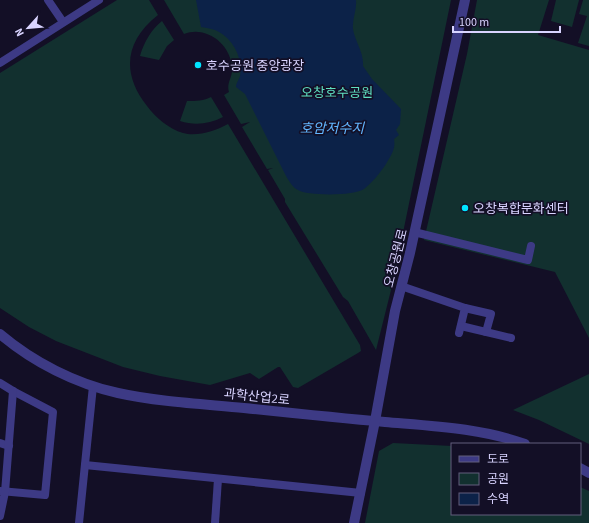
<svg xmlns="http://www.w3.org/2000/svg" width="589" height="523" font-family="'Source Sans 3','Noto Sans KR',sans-serif">
	<style>
		.green { fill: #12302f }
		.water { fill: #0c2248 }
		.lines { fill: none; stroke-linecap: round; stroke-linejoin: round }
		.minor { stroke: #3d3a85; stroke-width: 8 }
		.tertiary { stroke: #3d3a85; stroke-width: 10 }
		.poi-dot { fill: #00e5ff; stroke: #130f26; stroke-width: 1.5 }
		.labels { text-anchor: middle; stroke-width: 3.5; stroke-linejoin: round; paint-order: stroke }
		.poi-label { font-size: 13px; fill: #d9d4ff; stroke: #130f26; text-anchor: start }
		.park-label { font-size: 13px; fill: #5fe0c0; stroke: #130f26 }
		.street-label { font-size: 13px; fill: #d9d4ff; stroke: #130f26 }
		.water-label { font-size: 14px; font-style: italic; fill: #62b6ff; stroke: #130f26 }
	</style>
	<rect width="100%" height="100%" fill="#130f26"/>
	<g class="green">
		<path d="M117 0H149L158 15C125 41 121 73 147 106 156 118 169 129 183 133 197 137 215 131 228 124L360 345 361 351 358 353 298 388 293 387 280 367H278L259 379 250 373 210 385 160 376 123 367 56 341 29 327 0 308V73Z"/>
		<path d="M164 0H451L392 286 376 350 348 301 343 297 285 202V199L268 170 273 168 267 169 242 127 250 122 241 124 224 95 229 92C226 83 233 77 232 68 231 44 206 25 184 34Z"/>
		<path d="M477 0H549L538 35 589 50V338L555 272 424 240 467 54Z"/>
		<path d="M556 0H579L572 27 551 21Z"/>
		<path d="M583 0H589V46L578 43 587 16 579 14Z"/>
		<path d="M162 21 174 40 167 46 159 60 140 56C144 42 151 30 162 21Z"/>
		<path d="M211 97 223 117C209 124 195 126 180 121L187 101C196 101 204 101 211 97Z"/>
		<path d="M589 374V444L539 420 513 410Z"/>
		<path d="M393 443 452 446V514H580V487L589 491V523H365L379 451Z"/>
	</g>
	<path class="water" d="M196 0H356C357 10 352 19 353 29 355 42 364 52 363 66L372 79 401 109 400 124 396 130 399 135 394 139C396 149 391 155 386 164 380 173 372 183 364 189 355 196 307 196 298 190 293 188 289 181 286 176L245 94 236 87C236 83 239 80 240 76 243 59 234 40 219 32 214 29 207 28 201 27Z"/>
	<g class="lines">
		<g class="minor">
			<path d="M48 0 63 22"/>
			<path d="M0 63 99 0"/>
			<path d="M414 232 528 260 531 246"/>
			<path d="M401 286 465 308 459 333"/>
			<path d="M465 308 491 314 486 332"/>
			<path d="M461 326 511 338"/>
			<path d="M0 383 13 391 53 412 45 495 0 491"/>
			<path d="M0 443 9 446"/>
			<path d="M85 465 361 493"/>
			<path d="M0 516 5 492 13 391"/>
			<path d="M79 523 93 386"/>
			<path d="M215 523 218 479"/>
		</g>
		<g class="tertiary">
			<path d="M0 334C33 362 76 384 118 393 159 402 202 404 244 408 291 413 338 418 385 422 432 426 481 428 525 444"/>
			<path d="M580 468 589 473"/>
			<path d="M354 523 375 421 395 311 410 253 465 0"/>
		</g>
	</g>
	<g class="poi-dot">
		<circle cx="198" cy="65" r="4"/>
		<circle cx="465" cy="208" r="4"/>
	</g>
	<g class="labels">
		<g class="poi-label">
			<text x="206" y="70">호수공원 중앙광장</text>
			<text x="473" y="213">오창복합문화센터</text>
		</g>
		<g class="park-label">
			<text x="337" y="97">오창호수공원</text>
		</g>
		<g class="street-label">
			<text transform="translate(395 258) rotate(-76)" y="5">오창공원로</text>
			<text transform="translate(257 396) rotate(6)" y="5">과학산업2로</text>
		</g>
		<g class="water-label">
			<text x="332" y="133">호암저수지</text>
		</g>
	</g>
	<rect x="451" y="443" width="130" height="72" fill="#130f26" stroke="#625e7d"/>
	<rect x="459" y="456" width="20" height="6" fill="#3d3a85" stroke="#625e7d"/>
	<text x="487" y="463" font-size="12" fill="#d9d4ff">도로</text>
	<rect x="459" y="473" width="20" height="12" fill="#12302f" stroke="#625e7d"/>
	<text x="487" y="483" font-size="12" fill="#d9d4ff">공원</text>
	<rect x="459" y="493" width="20" height="12" fill="#0c2248" stroke="#625e7d"/>
	<text x="487" y="503" font-size="12" fill="#d9d4ff">수역</text>
	<g transform="translate(28 28) rotate(243)" stroke="#130f26" stroke-width="3" paint-order="stroke">
	<path d="M0-3L7 15L0 10L-7 15Z" fill="#d9d4ff"/>
	<text y="-6" font-size="11" font-weight="bold" text-anchor="middle" fill="#d9d4ff">N</text>
	</g>
	<path d="M453 26v6h107v-6" fill="none" stroke="#d9d4ff" stroke-width="2"/>
	<text x="459" y="26" font-size="12" fill="#d9d4ff" stroke="#130f26" stroke-width="3" paint-order="stroke">100 m</text>
</svg>
